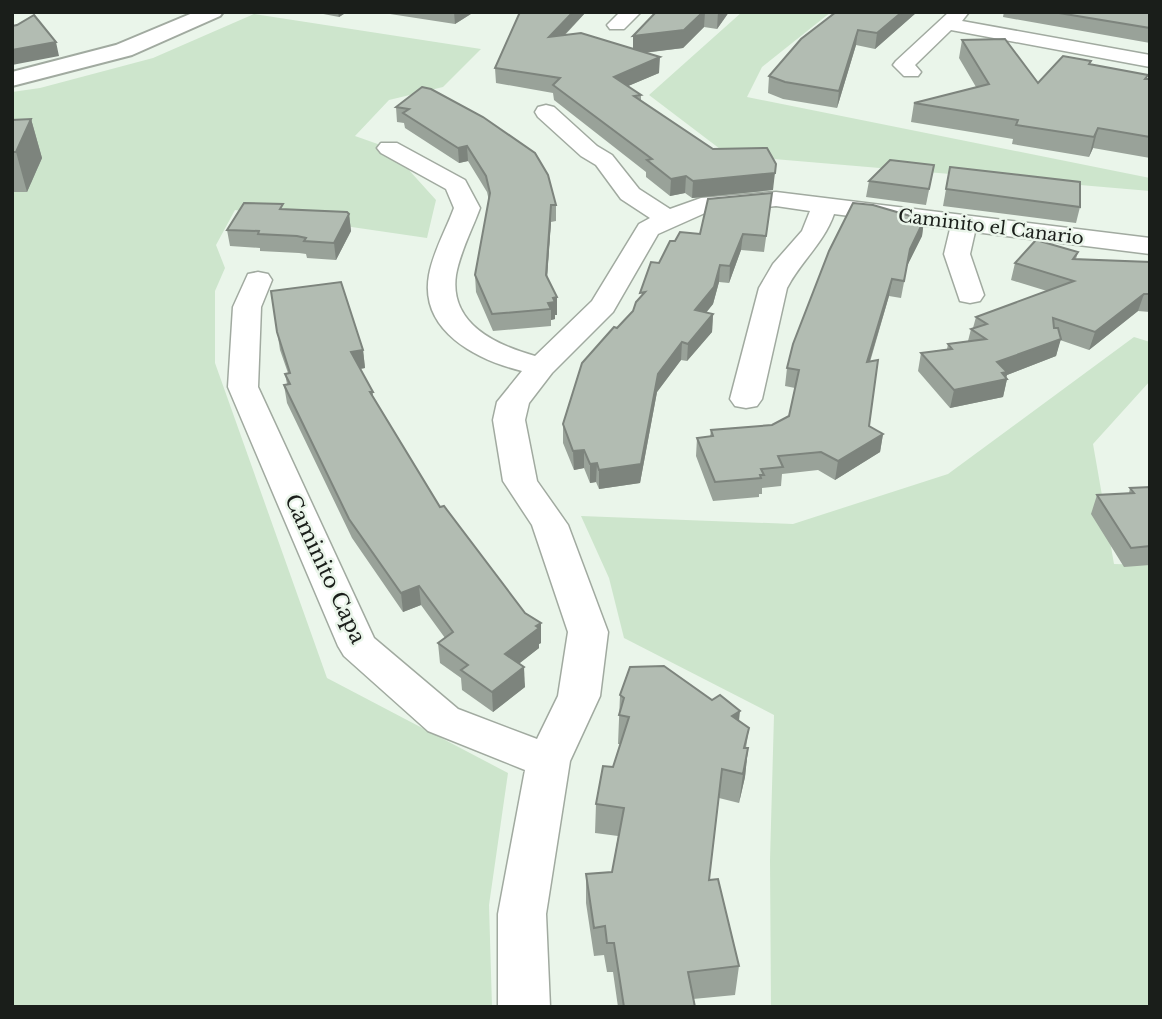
<svg xmlns="http://www.w3.org/2000/svg" width="1162" height="1019" font-family="'Libre Baskerville',serif">
	<style>
		.green { fill: #cde5cc }
		.lines { fill: none; stroke-linecap: round; stroke-linejoin: round }
		.street-casing { stroke: #a1aaa0; stroke-width: 3 }
		.secondary-casing { stroke: #a1aaa0; stroke-width: 4 }
		.street { fill: #fff; fill-rule: evenodd }
		.secondary { fill: #fff; fill-rule: evenodd }
		.wall { fill: #99a299 }
		.shaded-wall { fill: #7d847d }
		.building { fill: #b2bcb2; stroke: #7d847d; stroke-width: 2 }
		.labels { text-anchor: middle; stroke-width: 5; stroke-linejoin: round; paint-order: stroke }
		.far-street-label { font-size: 18px; fill: #1a1e1a; stroke: #eaf5ea }
		.street-label { font-size: 21px; fill: #1a1e1a; stroke: #eaf5ea }
	</style>
	<rect width="100%" height="100%" fill="#eaf5ea"/>
	<g class="green">
		<path d="M742 12H831L762 67 747 97 1150 178V191L728 155 649 95Z"/>
		<path d="M254 14 481 49 443 87 389 100 355 136 389 148 436 200 427 238 235 210 216 245 225 268 215 291V363L327 678 508 773 489 905 492 1007H12V92L40 88 153 58Z"/>
		<path d="M1134 337 1150 342V381L1093 444 1114 564 1150 565V1007H771L770 860 774 715 624 638 609 578 581 516 793 524 948 474Z"/>
	</g>
	<g class="lines">
		<g class="street-casing">
			<g id="street">
				<path d="M620 12H641L624 29H610L607 25Z"/>
				<path d="M949 12H969L962 21 1150 55V67L951 30 915 65 921 72 918 76H904L893 65 896 61Z"/>
				<path d="M546 105 554 107 597 146 612 155 639 189 670 209 701 198 776 192 1150 238V254L975 232 970 254 984 295 980 301 970 303 960 301 944 254 950 229 834 214C824 243 801 261 787 288L762 399 757 406 746 408 735 406 730 399 759 288 773 264 802 231 810 211 776 206 705 213 658 234 613 312 552 373 529 403 525 420 537 481 568 525 608 632 600 696 570 761 546 914 550 1007H498V914L525 770 428 731 344 656 338 646 228 387 233 307 248 274 258 272 268 274 272 280 261 307 258 387 374 638 458 709 537 739 558 696 568 632 532 525 503 481 493 420 497 402 522 371C477 360 419 331 429 275 433 252 446 230 454 208L446 189 381 153 377 148 381 143H397L465 180 480 208C472 230 460 252 456 275 449 324 496 345 535 356L592 301 639 224 650 218 621 199 596 165 581 156 538 117 535 112 538 107Z"/>
			</g>
		</g>
		<g class="secondary-casing">
			<path id="secondary" d="M195 12H223L220 16 132 55 12 86V72L116 45Z"/>
		</g>
		<use href="#street" class="street"/>
		<use href="#secondary" class="secondary"/>
	</g>
	<g class="wall">
		<path d="M313 12H347L339 17Z"/>
		<path d="M377 12H474L455 24Z"/>
		<path d="M520 12H586L565 35 633 49V36L656 12H729L717 29 704 27 683 48 644 53 659 73 628 86 641 95V101L773 190 692 198 685 193 670 196 646 177V172L554 100 553 93 496 83 495 68Z"/>
		<path d="M917 12 875 49 856 45 837 108 783 99 768 93 769 76 801 39Z"/>
		<path d="M1004 12H1150V43L1003 17Z"/>
		<path d="M962 40 1038 83 1091 64 1150 79V158L1093 148 1089 157 1012 144 1013 139 911 122 914 103 976 87 959 58Z"/>
		<path d="M422 87 556 205V221L551 222 547 278 557 297V315H555V319L551 320V326L493 331 476 292 475 275 489 201 487 192 468 161 459 163 405 128 404 123 397 122 396 107Z"/>
		<path d="M31 119 42 158 27 192H12V120Z"/>
		<path d="M934 165 926 205 866 197 869 181Z"/>
		<path d="M950 167 1080 207 1076 223 943 206Z"/>
		<path d="M284 209 349 214 351 231 336 260 307 258 306 254 299 253 260 251V248L230 246 227 230Z"/>
		<path d="M770 209 764 252 741 250 729 283 719 282 713 304 706 313 713 314 712 332 687 361 681 360 657 392 640 483 599 489 596 482 590 483 584 468 574 470 563 443V424L617 328 633 311 659 263 675 241 700 234Z"/>
		<path d="M924 220 922 236 907 266 901 298 889 296 870 362 869 426 883 434 880 452 835 480 818 470 782 474 781 486 762 488V494H759V497L713 501 696 456 697 438 710 437 711 430 772 425 789 416 795 388 785 386 787 368Z"/>
		<path d="M1078 252 1076 259 1150 262V312L1138 311 1089 350 1060 340 1056 356 1007 375 1006 378 1007 379 1003 397 950 408 918 371 921 353 947 349 948 344 968 341 971 329 973 328 976 317 1047 291 1011 280 1015 263Z"/>
		<path d="M271 291 363 350 365 368 360 369 373 392V397L440 507 525 613 541 623V643L539 644V648L519 663 525 687 493 712 462 690 461 678 440 663 438 643 445 638 421 605 403 612 352 538 287 403 284 385 287 384 285 374 288 373 280 350Z"/>
		<path d="M1150 487V565L1124 567 1091 514 1097 495 1129 493 1130 488Z"/>
		<path d="M620 695 739 722 749 728 746 748H748L745 777 739 803 719 798 709 880 739 966 735 995 693 999 695 1007H618L613 972H607L604 955 594 956 586 903V874L612 872 618 836 595 833 596 804 613 767 620 744H618Z"/>
	</g>
	<g class="shaded-wall">
		<path d="M338 12H347L339 17Z"/>
		<path d="M454 12H474L455 24Z"/>
		<path d="M573 12H586L549 51V37Z"/>
		<path d="M703 12H705L704 27 683 48 633 54V36Z"/>
		<path d="M718 12H729L717 29Z"/>
		<path d="M902 12H917L875 49 877 33Z"/>
		<path d="M858 30 856 45 837 108 839 91Z"/>
		<path d="M56 42 59 56 12 65V50Z"/>
		<path d="M660 57 659 73 614 92V77Z"/>
		<path d="M31 119 42 158 27 192 16 152Z"/>
		<path d="M1098 128 1093 148 1089 157 1094 137Z"/>
		<path d="M467 146 468 161 459 163 458 148Z"/>
		<path d="M776 164 773 190 692 198 693 181Z"/>
		<path d="M686 176 685 193 670 196 671 179Z"/>
		<path d="M551 205V222L546 292V275Z"/>
		<path d="M349 214 351 231 336 260 334 243Z"/>
		<path d="M924 220 922 236 907 266 901 298 910 249Z"/>
		<path d="M743 234 741 250 729 283 730 266Z"/>
		<path d="M720 265 719 282 713 304 694 327 695 310Z"/>
		<path d="M892 279 889 296 864 380 867 362Z"/>
		<path d="M1144 294 1138 311 1089 350 1095 332Z"/>
		<path d="M557 297V315H555V319L551 320V309L548 303 553 298Z"/>
		<path d="M713 314 712 332 687 361 688 344Z"/>
		<path d="M1061 339 1056 356 1007 375 1005 380 1007 379 1003 397 950 408 954 390 997 362Z"/>
		<path d="M682 342 681 360 657 392 640 483 599 489V470L658 374Z"/>
		<path d="M363 350 365 368 353 370 351 352Z"/>
		<path d="M883 434 880 452 835 480 838 461Z"/>
		<path d="M584 450V468L574 470 573 451Z"/>
		<path d="M597 463 596 482 590 483V464Z"/>
		<path d="M419 586 421 605 403 612 401 593Z"/>
		<path d="M541 623V643L539 644V648L506 674 505 654Z"/>
		<path d="M524 667 525 687 493 712 492 692Z"/>
		<path d="M740 711 737 740 732 716Z"/>
		<path d="M748 748 745 777 739 803 743 774Z"/>
	</g>
	<g class="building">
		<path d="M520 12H573L549 37 581 33 660 57 614 77 641 95 634 96 713 149 767 148 776 164 775 173 693 181 686 176 671 179 647 160 652 159 553 85 560 78 495 68Z"/>
		<path d="M656 12H703L684 30 633 36Z"/>
		<path d="M836 12H902L877 33 858 30 839 91 785 82 769 76 801 39Z"/>
		<path d="M1053 12H1150V28Z"/>
		<path d="M34 15 56 42 12 50V26L17 25Z"/>
		<path d="M1005 39 1038 83 1063 56 1091 61 1089 64 1148 75 1145 79H1150V137L1098 128 1094 137 1016 125 1018 120 914 103 989 84 962 40Z"/>
		<path d="M422 87 431 89 483 117 535 153 548 175 556 205H551L546 275 557 297 553 298 555 302 548 303 551 309 492 314 475 275 490 193 486 176 467 146 458 148 403 113 409 109 396 107Z"/>
		<path d="M31 119 16 152H12V120Z"/>
		<path d="M890 160 934 165 929 189 869 181Z"/>
		<path d="M950 167 1080 182V207L946 189Z"/>
		<path d="M772 193 766 236 743 234 730 266 720 265 714 287 695 310 713 314 688 344 682 342 658 374 641 464 599 470 597 463 590 464 584 450 573 451 563 424 582 363 614 327 617 328 633 311 636 302 645 292 640 293 651 262 659 263 670 241H675L680 232 700 234 708 199Z"/>
		<path d="M244 203 283 204 280 209 347 212 349 214 334 243 304 241 306 238 297 236 258 234 259 231 227 230Z"/>
		<path d="M853 203 873 205 924 220 910 249 904 281 892 279 867 362 878 360 869 426 883 434 838 461 821 452 778 456 783 467 761 469 764 475H760L761 478 715 482 697 438 713 436 711 430 772 425 789 416 799 370 787 368 793 344 829 251Z"/>
		<path d="M1036 240 1078 252 1073 259 1150 262V294H1144L1095 332 1053 318 1054 328H1058L1061 339 997 362 1007 372 1002 373 1007 379 954 390 921 353 952 349 948 344 986 339 971 329 987 324 976 317 1074 281 1015 263Z"/>
		<path d="M341 282 363 350 351 352 373 392H370L440 507 444 506 525 613 541 623 536 626 539 628 505 654 524 667 492 692 461 670 468 665 438 643 453 632 419 586 401 593 349 519 284 385 290 384 285 374 290 373 277 332 271 291Z"/>
		<path d="M1150 487V546L1131 548 1097 495 1134 493 1130 488Z"/>
		<path d="M664 666 712 700 720 695 740 711 732 716 749 728 744 748H748L743 774 722 769 709 880 718 879 739 966 688 972 695 1007H624L614 943H607L605 926 594 928 586 874 612 872 624 808 596 804 603 766 613 767 629 717 619 715 624 698 620 695 630 667Z"/>
	</g>
	<g class="labels">
		<g class="far-street-label">
			<text transform="translate(991 227) rotate(7)" y="6">Caminito el Canario</text>
		</g>
		<g class="street-label">
			<text transform="translate(325 569) rotate(65)" y="7">Caminito Capa</text>
		</g>
	</g>
	<rect width="1162" height="1019" fill="none" stroke="#1a1e1a" stroke-width="28"/>
</svg>
